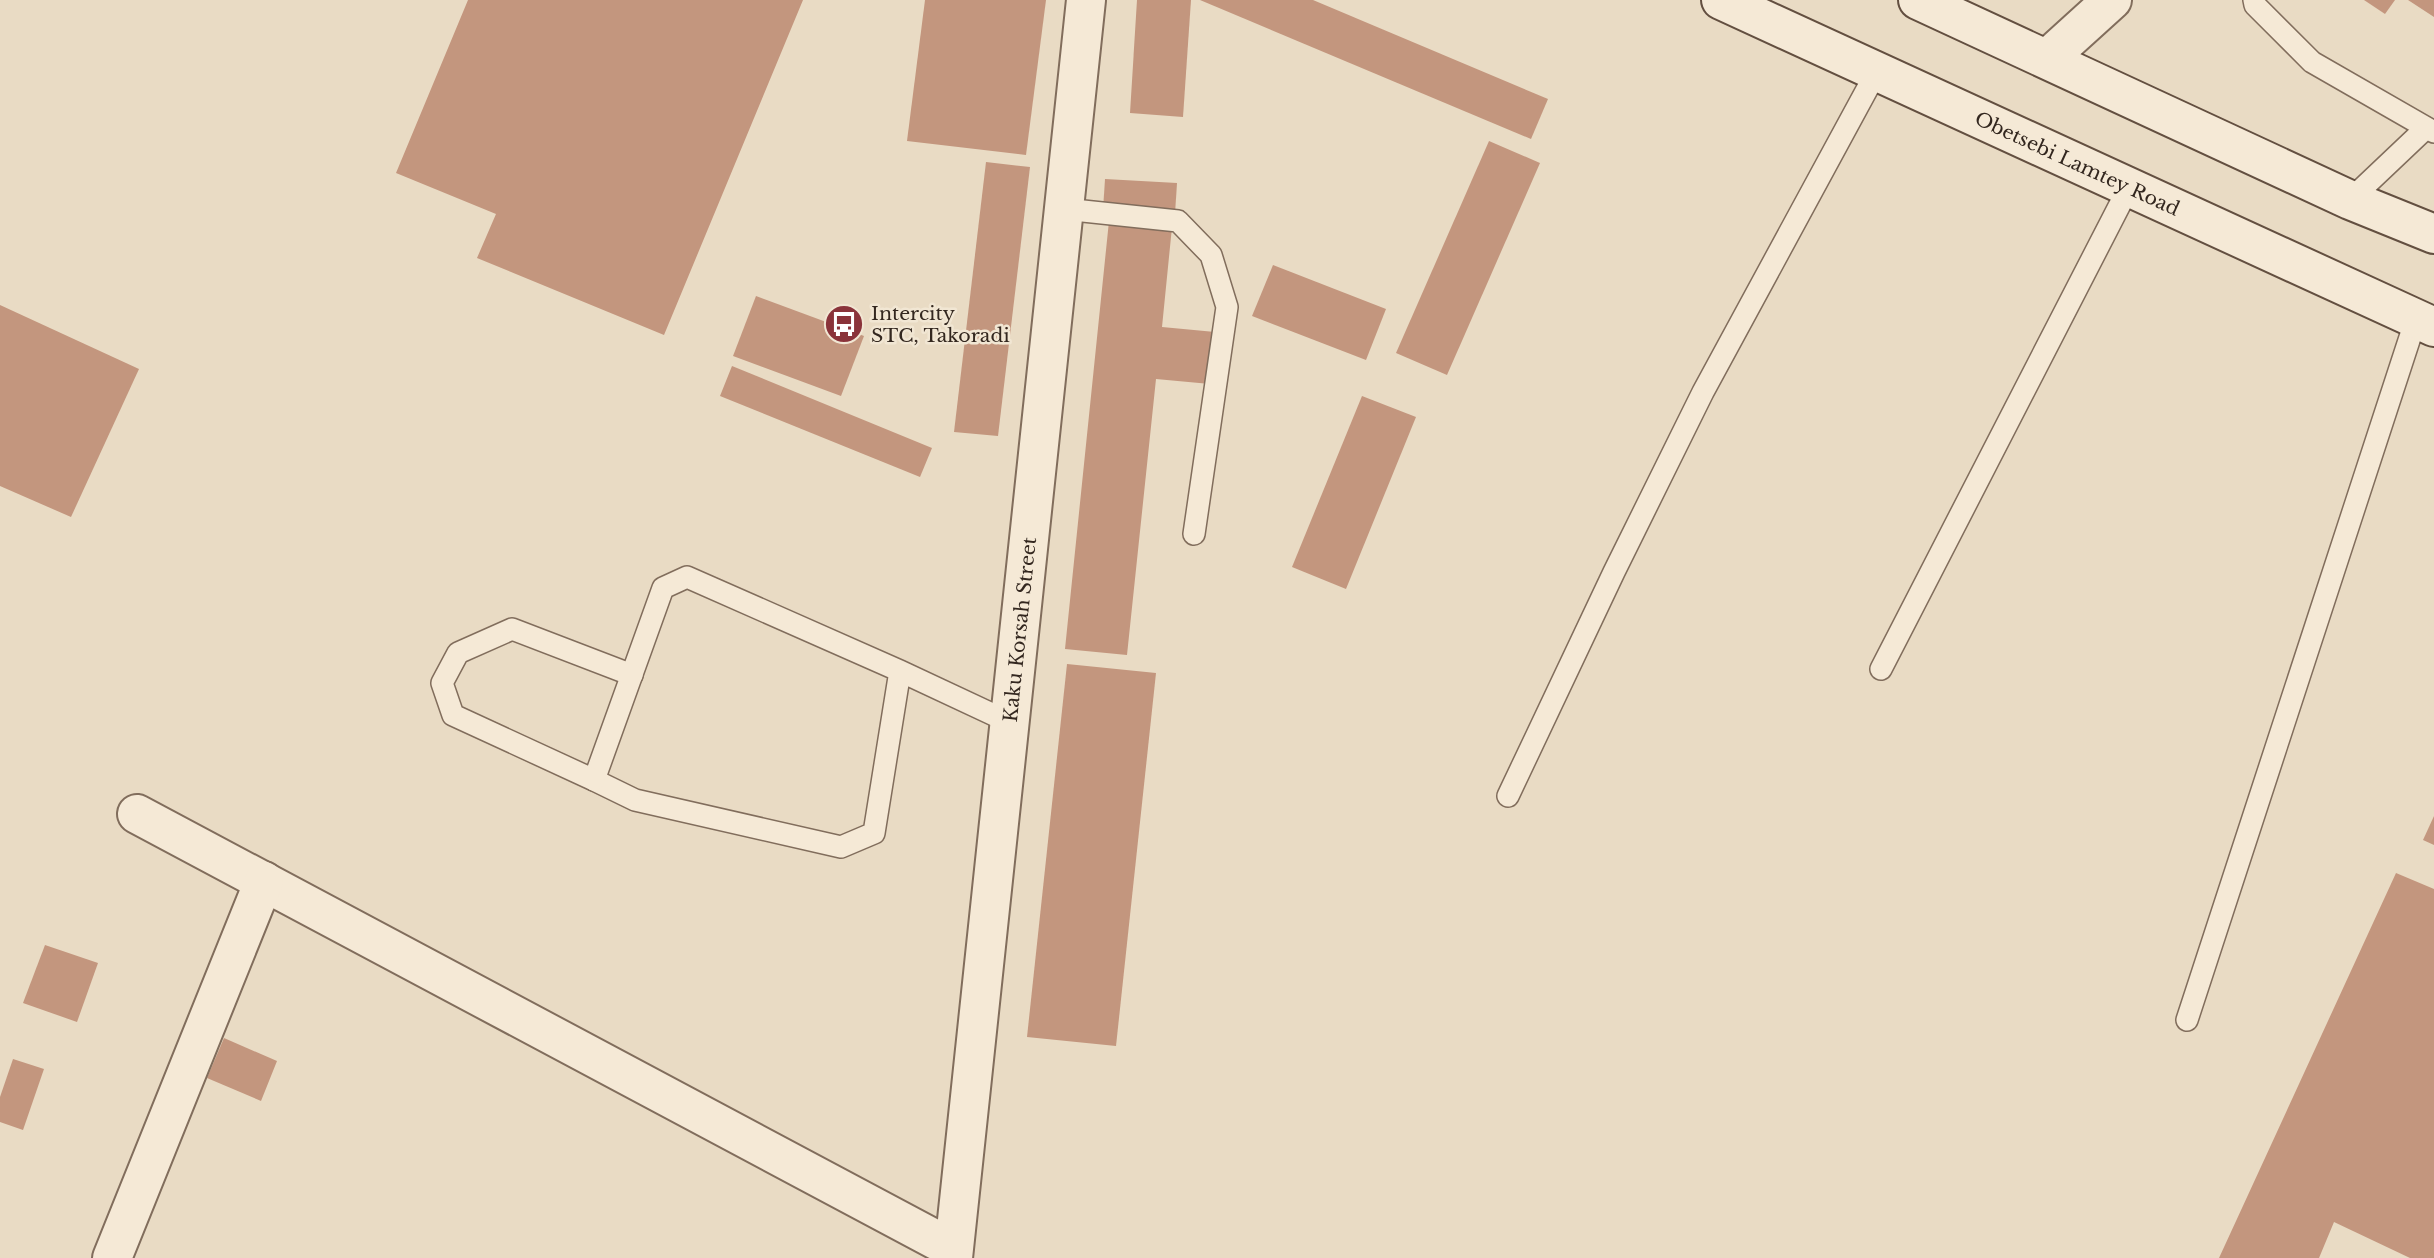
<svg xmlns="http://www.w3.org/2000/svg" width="2434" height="1258" font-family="'Libre Baskerville',serif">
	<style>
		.building { fill: #c3967e }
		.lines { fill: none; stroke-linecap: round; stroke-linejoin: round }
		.service-casing { stroke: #816d5c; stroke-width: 24 }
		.minor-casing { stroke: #816d5c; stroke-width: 42 }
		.secondary-casing { stroke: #634f40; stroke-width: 42 }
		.service { stroke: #f5e9d6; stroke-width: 21 }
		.minor { stroke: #f5e9d6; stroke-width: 38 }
		.secondary { stroke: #f5e9d6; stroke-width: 38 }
		.labels { text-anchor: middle; stroke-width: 5; stroke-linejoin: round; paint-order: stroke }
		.street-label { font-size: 19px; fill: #33271f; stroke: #f1e6d3 }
		.poi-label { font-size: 19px; fill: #33271f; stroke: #f1e6d3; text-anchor: start }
	</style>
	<rect width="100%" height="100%" fill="#e9dbc4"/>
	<g class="building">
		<path d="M468 0H803L664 335 477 258 496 214 396 173Z"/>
		<path d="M925 0H1046L1026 155 907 141Z"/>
		<path d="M1137 0H1191L1183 117 1130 113Z"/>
		<path d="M1200 0H1313L1548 99 1531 139Z"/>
		<path d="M2364 0H2395L2385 14Z"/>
		<path d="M2408 0H2434V17Z"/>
		<path d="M1489 141 1540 163 1447 375 1396 353Z"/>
		<path d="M986 162 1030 167 998 436 954 432Z"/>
		<path d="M1105 179 1177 183 1175 214 1103 210Z"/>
		<path d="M1109 221 1172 227 1162 327 1215 332 1210 384 1156 379 1127 655 1065 649Z"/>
		<path d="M1273 265 1386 309 1366 360 1252 316Z"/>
		<path d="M756 296 864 336 841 396 733 356Z"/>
		<path d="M0 305 139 369 71 517 0 486Z"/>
		<path d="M732 366 932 448 920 477 720 396Z"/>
		<path d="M1362 396 1416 417 1346 589 1292 567Z"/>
		<path d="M1067 664 1156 673 1116 1046 1027 1037Z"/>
		<path d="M2434 816V845L2423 840Z"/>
		<path d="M2396 873 2434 889V1258H2410L2334 1222 2319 1258H2219Z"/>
		<path d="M45 945 98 963 77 1022 23 1003Z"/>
		<path d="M224 1038 277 1061 261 1101 207 1078Z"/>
		<path d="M13 1059 44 1069 23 1130 0 1122V1097Z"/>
	</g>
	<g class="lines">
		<g class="service-casing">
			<g id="service">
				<path d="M2254 0 2255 5 2312 62 2434 132"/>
				<path d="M2350 200 2426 128"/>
				<path d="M1064 209 1178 221 1211 255 1227 307 1194 534"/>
				<path d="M1881 669 2129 187"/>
				<path d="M900 671 874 833 841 847 635 800 594 780 663 588 687 577 900 671 1009 722"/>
				<path d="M594 780 453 715 442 683 458 653 512 629 632 675"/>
				<path d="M1508 796 1614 572 1703 392 1877 71"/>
				<path d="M2187 1020 2416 319"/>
			</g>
		</g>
		<g class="minor-casing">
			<g id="minor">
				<path d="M2048 58 2112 0"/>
				<path d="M137 814 953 1249"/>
				<path d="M112 1258 264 881"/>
				<path id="s1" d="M953 1258 1086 0"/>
			</g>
		</g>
		<g class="secondary-casing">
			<g id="secondary">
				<path id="s2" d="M1721 0 2434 327"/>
				<path d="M1918 0 2350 200 2434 234"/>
			</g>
		</g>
		<use href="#service" class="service"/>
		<use href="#minor" class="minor"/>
		<use href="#secondary" class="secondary"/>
	</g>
	<defs>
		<g id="bus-disc" transform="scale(2.0125)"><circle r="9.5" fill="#8a333a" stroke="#f1e6d3"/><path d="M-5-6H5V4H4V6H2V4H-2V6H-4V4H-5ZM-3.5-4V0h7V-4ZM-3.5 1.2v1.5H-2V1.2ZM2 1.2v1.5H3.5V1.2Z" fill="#fff"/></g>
	</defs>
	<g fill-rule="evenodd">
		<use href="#bus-disc" x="844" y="324"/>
	</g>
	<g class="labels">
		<g class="street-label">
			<text dy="7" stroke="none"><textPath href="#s2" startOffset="392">Obetsebi Lamtey Road</textPath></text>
			<text dy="7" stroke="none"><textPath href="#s1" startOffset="632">Kaku Korsah Street</textPath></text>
		</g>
		<g class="poi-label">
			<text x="871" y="320">Intercity<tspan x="871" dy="22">STC, Takoradi</tspan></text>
		</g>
	</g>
</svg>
